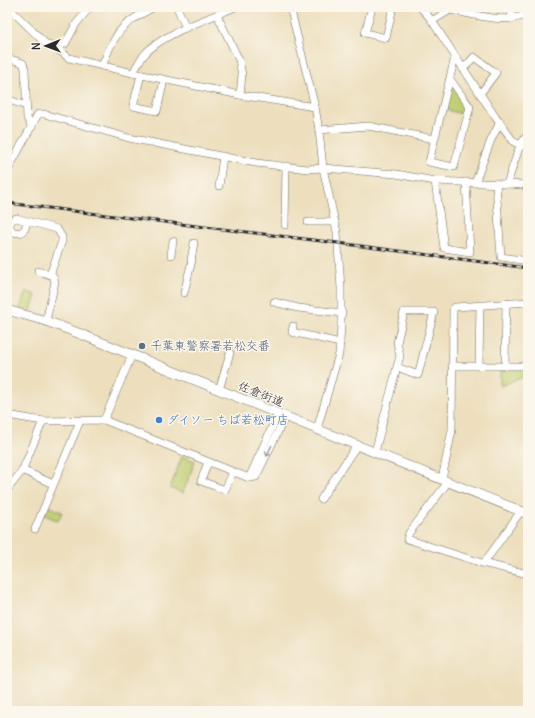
<svg xmlns="http://www.w3.org/2000/svg" width="535" height="718" font-family="Delius,'Klee One',sans-serif">
	<style>
		.green { fill: #c1ce70; stroke: #767c4e }
		.lines { fill: none; stroke-linecap: round; stroke-linejoin: round }
		.minor-casing { stroke: #6f6a5e; stroke-width: 8 }
		.major-casing { stroke: #6f6a5e; stroke-width: 10 }
		.minor { stroke: #fff; stroke-width: 7 }
		.major { stroke: #fff; stroke-width: 9 }
		.rail-casing { stroke: #2b2b2b; stroke-width: 3 }
		.rail { stroke: #fbf7ec; stroke-width: 1.5; stroke-dasharray: 4.5; stroke-linecap: butt }
		.oneway { stroke: #a0a0a0 }
		.service-dot { fill: #5c6f8a; stroke: #fbf7ec; stroke-width: 1.5 }
		.shop-dot { fill: #3f7fe0; stroke: #fbf7ec; stroke-width: 1.5 }
		.labels { text-anchor: middle; stroke-width: 3; stroke-linejoin: round; paint-order: stroke }
		.service-label { font-size: 12px; fill: #4e5e75; stroke: #fbf7ec; text-anchor: start }
		.street-label { font-size: 12px; fill: #2b2b2b; stroke: #fbf7ec }
		.shop-label { font-size: 12px; fill: #366cbe; stroke: #fbf7ec; text-anchor: start }
	</style>
	<rect width="100%" height="100%" fill="#fbf7ec"/>
	<filter id="ink" filterUnits="userSpaceOnUse"><feTurbulence type="fractalNoise" baseFrequency=".025" numOctaves="2"/><feDisplacementMap in="SourceGraphic" scale="8" xChannelSelector="R" yChannelSelector="G"/><feConvolveMatrix kernelMatrix="1 2 1 2 8 2 1 2 1" color-interpolation-filters="sRGB"/></filter>
	<filter id="wash" filterUnits="userSpaceOnUse"><feTurbulence type="fractalNoise" baseFrequency=".012" numOctaves="4" result="noise"/><feDisplacementMap in="SourceGraphic" scale="16" xChannelSelector="R" yChannelSelector="G"/><feGaussianBlur stdDeviation="0.9" result="paint"/><feColorMatrix in="noise" values="0 0 0 0 0 0 0 0 0 0 0 0 0 0 0 0 0 1.4 0 .05"/><feComposite in="paint" operator="in"/></filter>
	<g filter="url(#wash)">
		<rect width="100%" height="100%" fill="#eddfbe"/>
		<g class="green">
			<path d="M451 88 456 89 467 106V115L446 110Z"/>
			<path d="M26 291 36 295 30 314 19 311Z"/>
			<path d="M528 369V375L500 386V370Z"/>
			<path d="M182 456 195 461 183 493 170 488Z"/>
			<path d="M47 506 62 512 58 521 43 514Z"/>
		</g>
	</g>
	<g filter="url(#ink)">
		<g class="lines">
			<g class="minor-casing">
				<g id="minor">
					<path d="M8 7 47 45 55 47 65 44 76 24 90 7"/>
					<path d="M177 7 186 28"/>
					<path d="M290 7 315 107 319 130 323 168 337 232 341 288V327L339 354 317 429"/>
					<path d="M372 7 365 33 386 38 393 7"/>
					<path d="M420 7 430 18 496 118 514 142 528 148"/>
					<path d="M508 7 514 18"/>
					<path d="M217 15 239 60 242 75 240 95"/>
					<path d="M432 21 450 10C474 14 505 25 528 14"/>
					<path d="M55 47 69 58 133 73 240 95 315 107"/>
					<path d="M7 58 23 63 25 69 27 118 32 127"/>
					<path d="M102 66C106 57 109 48 114 40 122 24 139 15 154 7"/>
					<path d="M463 69 474 57 496 73 480 94"/>
					<path d="M133 73C136 67 140 60 144 55 161 34 210 18 235 7"/>
					<path d="M141 75 133 106 157 111 164 80"/>
					<path d="M450 79 470 107 454 167 429 162 455 57"/>
					<path d="M7 99 26 106"/>
					<path d="M319 130 368 126 434 139"/>
					<path d="M7 172 38 114H44L129 138 256 163 308 169 323 168 396 174 435 181 528 185"/>
					<path d="M435 181 444 248 470 252 466 182"/>
					<path d="M475 183 491 140 500 122"/>
					<path d="M496 184 501 257 528 261"/>
					<path d="M507 184 520 145 528 134"/>
					<path d="M527 185 528 193"/>
					<path d="M219 186 223 156"/>
					<path d="M27 221 25 229 20 233 13 232C8 227 9 220 16 218L57 229 62 237V241L50 275"/>
					<path d="M308 222H335"/>
					<path d="M285 225 286 166"/>
					<path d="M171 255 173 241"/>
					<path d="M191 260 194 243"/>
					<path d="M38 271 53 276 55 282 46 321"/>
					<path d="M184 293 192 260"/>
					<path d="M274 302 298 308 342 313"/>
					<path d="M293 326 292 332 340 343"/>
					<path d="M452 366H528"/>
					<path d="M479 366 480 305"/>
					<path d="M505 366 506 303"/>
					<path d="M219 390 230 353"/>
					<path d="M7 415 43 421 104 420 249 478 256 477 285 417"/>
					<path d="M104 420 132 355"/>
					<path d="M7 424 10 415"/>
					<path d="M375 452 397 367 400 356 397 343 404 312H434L418 375 397 367"/>
					<path d="M208 462 201 481 225 490 233 472"/>
					<path d="M22 470 53 484"/>
					<path d="M249 478 278 414"/>
					<path d="M442 479 452 430 453 309 455 307 528 302"/>
					<path d="M448 482 409 533 407 539 482 563 528 574"/>
					<path d="M7 490 22 471 43 421"/>
					<path d="M321 499 357 445"/>
					<path d="M35 529 80 421"/>
					<path d="M484 563 521 511"/>
				</g>
			</g>
			<g class="major-casing">
				<path id="major" d="M7 310 46 321 78 333 528 514"/>
			</g>
			<use href="#minor" class="minor"/>
			<use href="#major" class="major"/>
			<g class="rail-casing">
				<path id="rail" d="M7 203 338 243 528 268"/>
			</g>
			<use href="#rail" class="rail"/>
		</g>
		<defs><path id="oneway-shaft" d="M-6 0H5M1.5-3L5.5 0L1.5 3" fill="none" stroke-width="1.6" stroke-linecap="round" stroke-linejoin="round"/></defs>
		<use class="oneway" href="#oneway-shaft" transform="translate(269 451) rotate(115)"/>
	</g>
	<circle class="service-dot" cx="142" cy="346" r="4"/>
	<circle class="shop-dot" cx="159" cy="420" r="4"/>
	<g class="labels">
		<g class="service-label">
			<text x="150" y="350">千葉東警察署若松交番</text>
		</g>
		<g class="street-label">
			<text transform="translate(261 394) rotate(22)" y="4">佐倉街道</text>
		</g>
		<g class="shop-label">
			<text x="167" y="424">ダイソー ちば若松町店</text>
		</g>
	</g>
	<rect width="535" height="718" fill="none" stroke="#fbf7ec" stroke-width="24"/>
	<g transform="translate(46 46) rotate(269)" stroke="#fbf7ec" stroke-width="3" paint-order="stroke">
	<path d="M0-3L7 15L0 10L-7 15Z" fill="#2b2b2b"/>
	<text y="-6" font-size="11" font-weight="bold" text-anchor="middle" fill="#2b2b2b">N</text>
	</g>
</svg>
